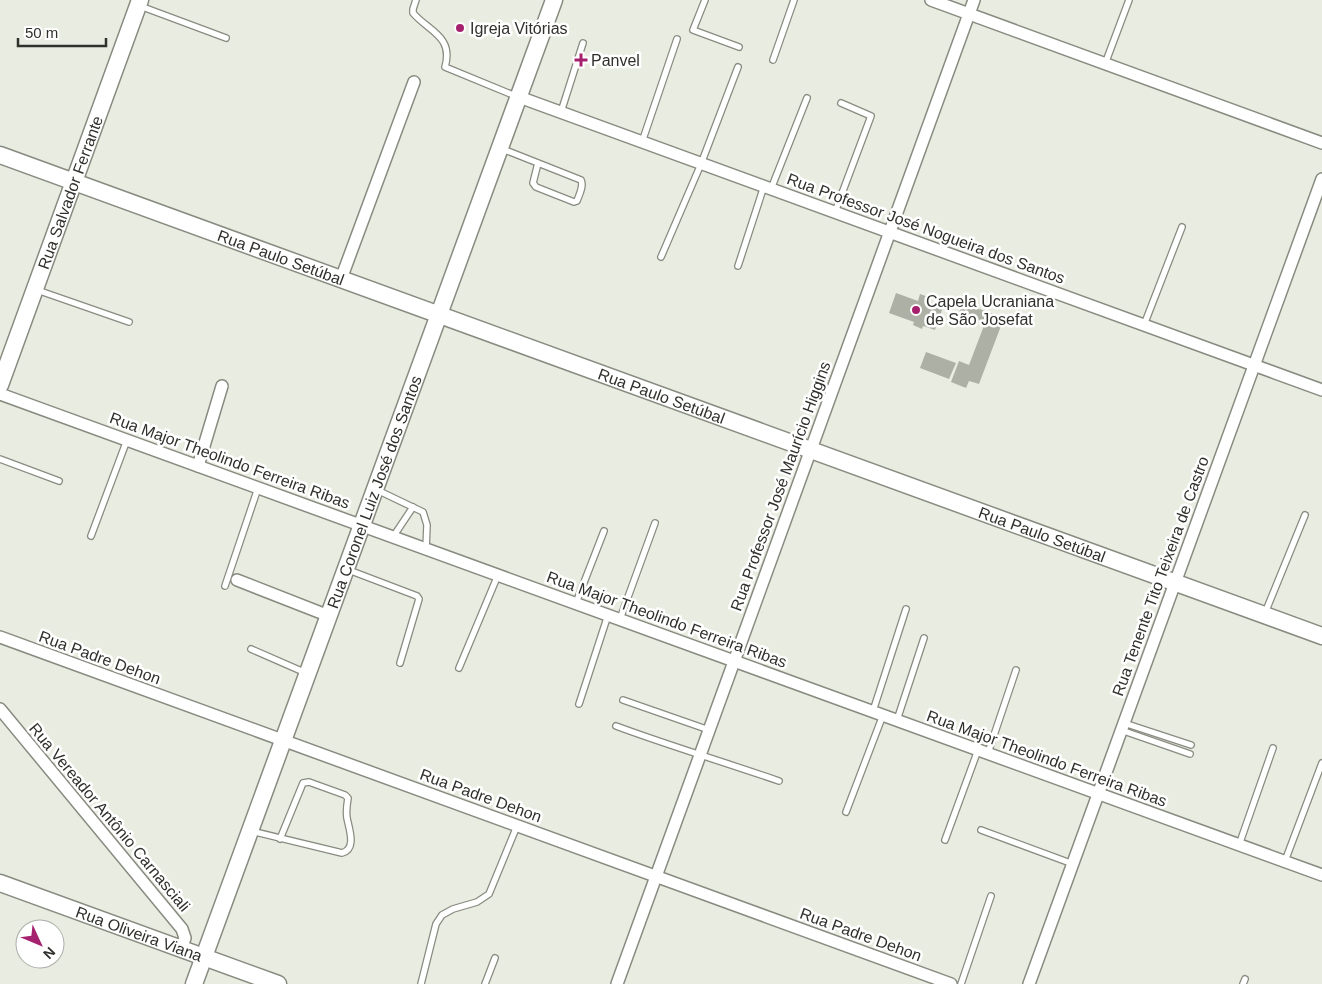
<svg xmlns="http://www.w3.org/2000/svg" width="1322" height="984" font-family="Arial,sans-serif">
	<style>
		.building { fill: #adb0a5 }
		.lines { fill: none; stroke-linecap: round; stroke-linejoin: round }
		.lane-casing { stroke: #888b80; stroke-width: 8 }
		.street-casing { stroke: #888b80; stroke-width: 14 }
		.secondary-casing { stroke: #888b80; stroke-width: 19 }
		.lane { stroke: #fff; stroke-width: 5.5 }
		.street { stroke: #fff; stroke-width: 11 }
		.secondary { stroke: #fff; stroke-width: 16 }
		.poi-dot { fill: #a5216e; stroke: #fff; stroke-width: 2 }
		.labels { text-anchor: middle; stroke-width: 5; stroke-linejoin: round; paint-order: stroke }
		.poi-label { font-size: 16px; fill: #30312d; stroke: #fff; text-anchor: start }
		.street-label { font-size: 16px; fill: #30312d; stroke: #fff }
	</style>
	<rect width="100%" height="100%" fill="#e9ede1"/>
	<g class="building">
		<path d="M896 293 918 301 920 294 931 298 929 302 943 307 935 330 923 326 922 329 913 325 914 322 889 313Z"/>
		<path d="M963 303 1004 318 979 384 969 381 966 388 951 382 959 361 969 365 985 323 959 313Z"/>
		<path d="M926 352 956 363 949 379 920 368Z"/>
	</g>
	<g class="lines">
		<g class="lane-casing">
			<g id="lane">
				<path d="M416 0 413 9V13C428 31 454 36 445 67L518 97"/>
				<path d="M705 0 693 30 739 47"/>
				<path d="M140 6 226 38"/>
				<path d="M773 60 794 0"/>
				<path d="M1105 64 1129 0"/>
				<path d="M561 112 583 43"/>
				<path d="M642 142 677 39"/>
				<path d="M500 148 581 180C584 186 579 195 577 201L574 202 536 187 533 183 538 163"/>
				<path d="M771 189 807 98"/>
				<path d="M835 212 871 116 841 103"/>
				<path d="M661 257 701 164 738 67"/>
				<path d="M738 266 764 186"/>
				<path d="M37 290 129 322"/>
				<path d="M1144 325 1182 227"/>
				<path d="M0 459 59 481"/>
				<path d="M377 490 423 512 427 525 426 549"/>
				<path d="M91 536 127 440"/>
				<path d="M393 537 413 507"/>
				<path d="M346 569 417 596 419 599 400 663"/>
				<path d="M225 586 258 488"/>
				<path d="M576 603 604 531"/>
				<path d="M1265 613 1305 515"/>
				<path d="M620 619 655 523"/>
				<path d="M251 649 306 673"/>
				<path d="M459 668 498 575"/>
				<path d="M623 700 709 730"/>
				<path d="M579 704 608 615"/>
				<path d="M873 711 906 609"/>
				<path d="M897 720 924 638"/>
				<path d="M1124 723 1191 745"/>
				<path d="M616 726C670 746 724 762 779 781"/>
				<path d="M1121 730 1190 754"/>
				<path d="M988 753 1016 670"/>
				<path d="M846 812 883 715"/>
				<path d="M981 830 1073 864"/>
				<path d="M251 831 342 853C357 849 349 829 347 818 346 812 347 804 348 798L345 795 309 782 303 783 280 839"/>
				<path d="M945 840 978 750"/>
				<path d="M1239 845 1273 748"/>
				<path d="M1285 861 1322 763"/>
				<path d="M421 984 436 924 442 915 453 909 477 902 489 894 517 826"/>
				<path d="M485 984 495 958"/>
				<path d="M961 984 991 896"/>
				<path d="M1243 984 1245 979"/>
			</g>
		</g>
		<g class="street-casing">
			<g id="street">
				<path d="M931 0 1322 143"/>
				<path d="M519 97 1322 390"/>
				<path d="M341 279 414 82"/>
				<path d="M0 394 1322 875"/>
				<path d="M198 466 222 386"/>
				<path d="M237 580 329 616"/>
				<path d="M0 637 951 984"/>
				<path d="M0 709 182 929 185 938 181 949"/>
				<path d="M617 984 974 0"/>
				<path d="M1029 984 1322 179"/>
			</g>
		</g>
		<g class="secondary-casing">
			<g id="secondary">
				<path id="s1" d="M0 155 1322 636"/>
				<path id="s2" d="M0 385 140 0"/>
				<path id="s3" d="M0 883 278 984"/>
				<path id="s4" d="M194 984 554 0"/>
			</g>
		</g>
		<use href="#lane" class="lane"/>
		<use href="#street" class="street"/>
		<use href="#secondary" class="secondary"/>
	</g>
	<g class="poi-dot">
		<circle cx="460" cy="28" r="5"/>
		<path d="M578.5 52.5h5v5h5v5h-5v5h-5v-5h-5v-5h5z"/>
		<circle cx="916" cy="310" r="5"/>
	</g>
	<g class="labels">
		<g class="poi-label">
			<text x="470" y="34">Igreja Vitórias</text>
			<text x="591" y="66">Panvel</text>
			<text x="926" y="307">Capela Ucraniana<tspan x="926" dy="18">de São Josefat</tspan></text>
		</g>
		<g class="street-label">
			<text dy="6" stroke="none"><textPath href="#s2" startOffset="205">Rua Salvador Ferrante</textPath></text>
			<text transform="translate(926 228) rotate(20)" y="6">Rua Professor José Nogueira dos Santos</text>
			<text dy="6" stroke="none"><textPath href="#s1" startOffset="299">Rua Paulo Setúbal</textPath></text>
			<text dy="6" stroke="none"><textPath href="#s1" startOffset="704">Rua Paulo Setúbal</textPath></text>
			<text transform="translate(230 460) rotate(20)" y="6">Rua Major Theolindo Ferreira Ribas</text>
			<text transform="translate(780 486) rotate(-70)" y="6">Rua Professor José Maurício Higgins</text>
			<text dy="6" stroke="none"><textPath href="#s4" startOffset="524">Rua Coronel Luiz José dos Santos</textPath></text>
			<text dy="6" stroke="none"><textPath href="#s1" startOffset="1109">Rua Paulo Setúbal</textPath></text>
			<text transform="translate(1160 576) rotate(-70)" y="6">Rua Tenente Tito Teixeira de Castro</text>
			<text transform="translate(667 619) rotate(20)" y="6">Rua Major Theolindo Ferreira Ribas</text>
			<text transform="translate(100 657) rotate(20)" y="6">Rua Padre Dehon</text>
			<text transform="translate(1047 758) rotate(20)" y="6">Rua Major Theolindo Ferreira Ribas</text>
			<text transform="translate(481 795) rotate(20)" y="6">Rua Padre Dehon</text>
			<text transform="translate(110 817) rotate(50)" y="6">Rua Vereador Antônio Carnasciali</text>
			<text dy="6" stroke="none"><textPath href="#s3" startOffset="148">Rua Oliveira Viana</textPath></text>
			<text transform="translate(861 934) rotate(20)" y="6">Rua Padre Dehon</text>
		</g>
	</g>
	<g transform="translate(40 944) rotate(134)"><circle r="24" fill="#ffffff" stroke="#acadab"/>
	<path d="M0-4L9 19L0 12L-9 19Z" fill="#a5216e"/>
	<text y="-8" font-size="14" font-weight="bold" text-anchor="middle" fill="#30312d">N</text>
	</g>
	<path d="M18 38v8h88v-8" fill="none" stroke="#30312d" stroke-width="2.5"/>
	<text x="25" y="38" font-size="15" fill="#30312d" stroke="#ffffff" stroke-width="4" paint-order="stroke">50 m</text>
</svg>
